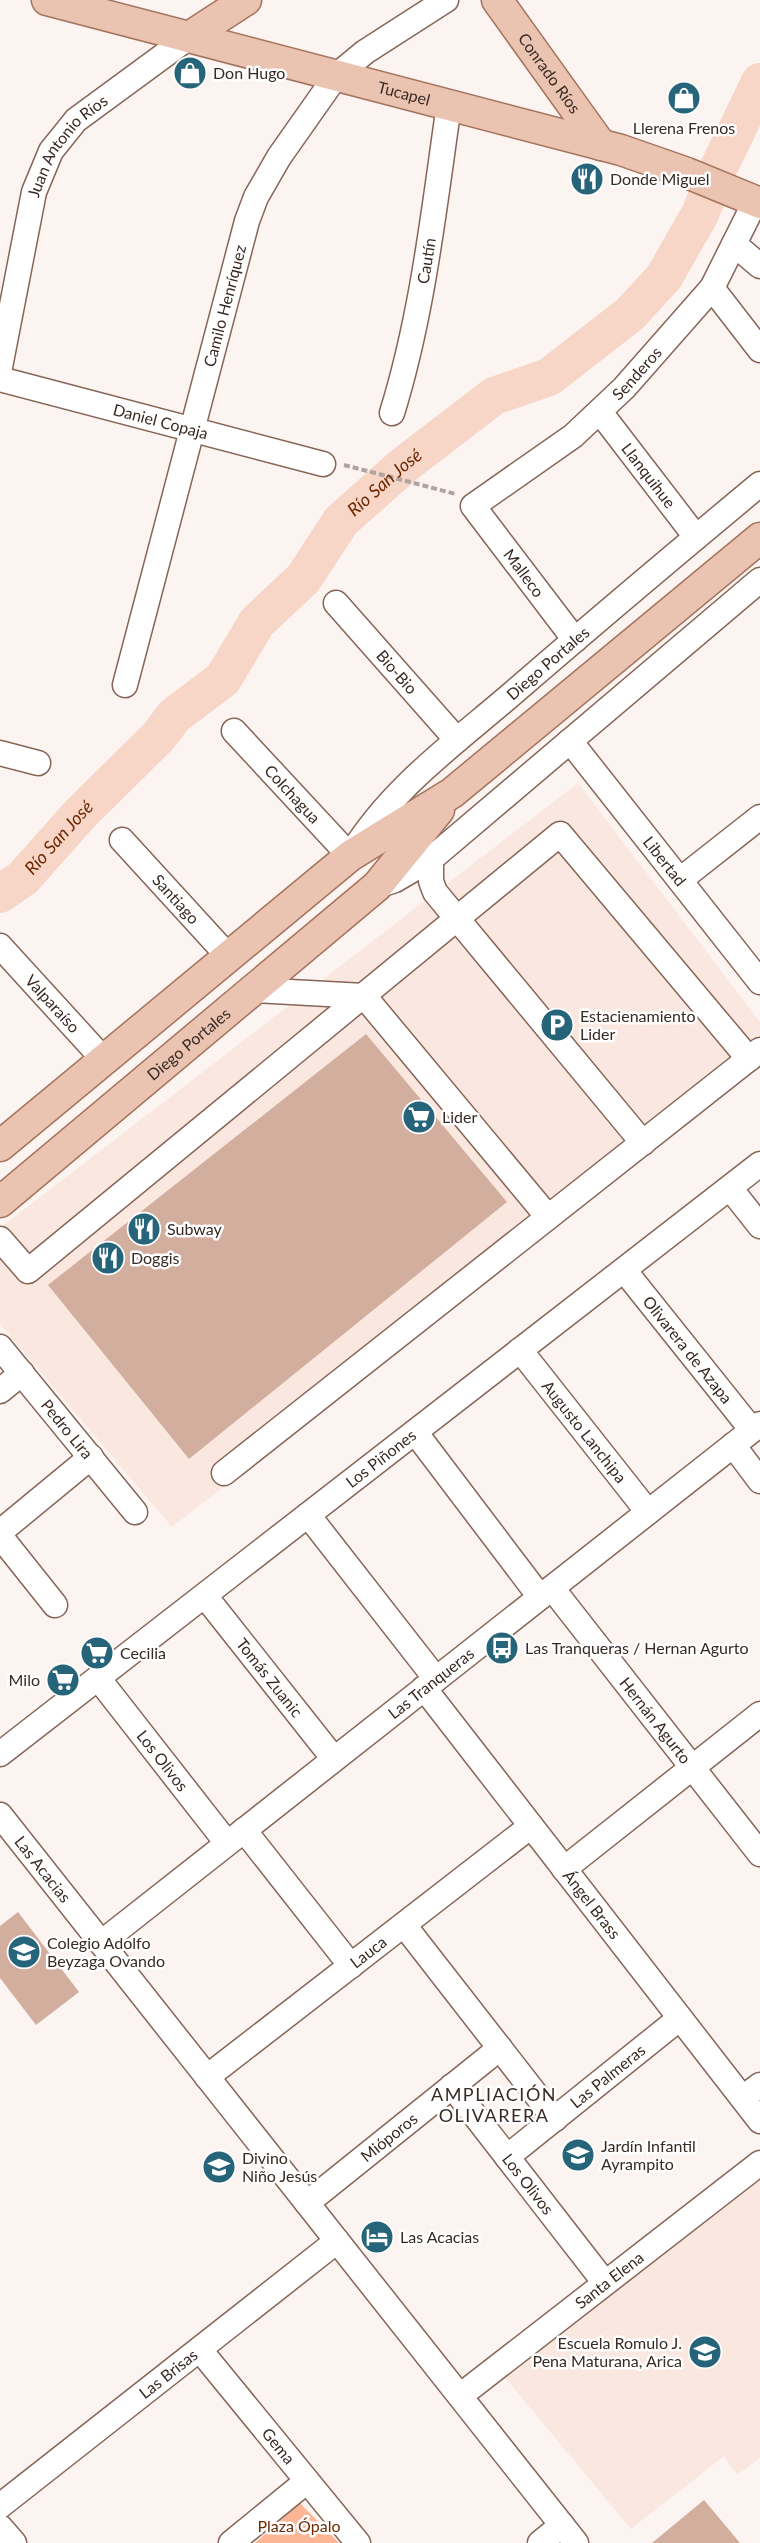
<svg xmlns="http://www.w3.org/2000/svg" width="760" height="2543" font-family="Lato,sans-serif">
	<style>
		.built { fill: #fae8e0 }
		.green { fill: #fcb696 }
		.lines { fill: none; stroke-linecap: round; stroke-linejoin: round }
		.river { stroke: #f7d5c7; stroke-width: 38 }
		.building { fill: #d2ae9e }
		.minor-casing { stroke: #866557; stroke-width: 27 }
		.major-casing { stroke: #a4735e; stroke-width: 33 }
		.path { stroke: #afa5a0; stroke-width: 4; stroke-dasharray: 6 3; stroke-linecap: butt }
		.minor { stroke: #fff; stroke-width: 24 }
		.major { stroke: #ebc3b1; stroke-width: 30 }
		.labels { text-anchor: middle; stroke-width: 5; stroke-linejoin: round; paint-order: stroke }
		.street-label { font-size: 16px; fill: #382a24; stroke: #fff }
		.poi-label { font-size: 16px; fill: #382a24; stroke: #fff; text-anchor: start }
		.park-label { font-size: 16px; fill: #6f2a00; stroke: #fff }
		.water-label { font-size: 18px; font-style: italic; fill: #6d2800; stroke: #fff }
		.neighbourhood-label { font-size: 18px; letter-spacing: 1.5px; fill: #382a24; stroke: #fff }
	</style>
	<rect width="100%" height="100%" fill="#fcf4f0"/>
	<g class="built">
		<path d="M578 783 760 1022V1067L172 1527 0 1324V1228Z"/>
		<path d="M760 2173V2458L737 2475 724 2456 631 2529 503 2375Z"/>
	</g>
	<path class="green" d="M300 2503 339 2543H255Z"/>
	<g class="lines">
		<path class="river" id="s1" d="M0 894 23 878 81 813 159 736 174 716 223 679 257 622 303 579 341 521 404 465 494 396 549 377 630 314 664 277 700 214 718 169 760 82"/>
	</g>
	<g class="building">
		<path d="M366 1034 507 1202 189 1459 48 1285Z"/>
		<path d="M18 1912 79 1992 36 2025 0 1978V1926Z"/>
		<path d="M704 2500 740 2543H652Z"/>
	</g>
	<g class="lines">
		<g class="minor-casing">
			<g id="minor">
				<path d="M734 244 760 266"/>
				<path d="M712 288 760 350"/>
				<path id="s2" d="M0 367 34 192 51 151 76 120 189 37"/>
				<path id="s3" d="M0 379 323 464"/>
				<path id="s4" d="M600 412 696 537"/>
				<path id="s5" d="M392 413C423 313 434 208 449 105"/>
				<path id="s6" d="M336 603 457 740"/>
				<path id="s7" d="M575 640 473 506 573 436 624 388 712 288 755 202"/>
				<path id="s8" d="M125 685 247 221 256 197 279 157 336 76 365 52 446 0"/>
				<path id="s9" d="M234 731 350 856C390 789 455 743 513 693 595 622 677 553 760 484"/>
				<path id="s10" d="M570 741 760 982"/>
				<path d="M0 753 38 763"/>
				<path id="s11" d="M122 840 229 957"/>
				<path d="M431 859V881L435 892 643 1143"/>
				<path d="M680 880 760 817"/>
				<path d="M377 886 395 880 431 859 760 580"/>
				<path id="s12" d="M0 946 104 1060"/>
				<path d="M253 990 364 996 548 1217"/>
				<path d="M730 1188 760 1226"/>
				<path d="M0 1239 28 1271 560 834 749 1059"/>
				<path id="s13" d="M624 1270 752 1430"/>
				<path id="s14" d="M0 1347 135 1512"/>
				<path id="s15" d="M520 1350 648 1512"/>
				<path d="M0 1391 22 1373"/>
				<path d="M415 1432 540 1597"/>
				<path d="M733 1445 760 1481"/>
				<path d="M224 1473 760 1050"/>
				<path d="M308 1515 436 1679"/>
				<path d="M0 1532 91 1457"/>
				<path d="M0 1536 55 1605"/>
				<path id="s16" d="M552 1588 760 1854"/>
				<path id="s17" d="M205 1596 334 1759"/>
				<path id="s18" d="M98 1678 227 1843"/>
				<path id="s19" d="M424 1688 760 2121"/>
				<path id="s20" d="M0 1754 760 1164"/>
				<path id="s21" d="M0 1815 576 2543"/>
				<path d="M244 1830 351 1966"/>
				<path d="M564 1869 760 1714"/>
				<path d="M404 1925 555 2119"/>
				<path id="s22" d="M101 1943 760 1424"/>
				<path id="s23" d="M207 2077 531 1826"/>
				<path id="s24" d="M452 2086 605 2283"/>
				<path d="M743 2098 760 2085"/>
				<path id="s25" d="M507 2157 680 2018"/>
				<path id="s26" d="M307 2203 500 2048"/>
				<path id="s27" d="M200 2350 358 2543"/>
				<path id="s28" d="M460 2396 760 2163"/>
				<path id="s29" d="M0 2506 337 2241"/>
				<path d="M0 2527 14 2543"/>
				<path d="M231 2543 307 2481"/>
				<path d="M540 2543 562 2525"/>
			</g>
		</g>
		<g class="major-casing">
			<g id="major">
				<path id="s30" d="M47 0 621 150 687 173 760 203"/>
				<path id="s31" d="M497 0 601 145"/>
				<path d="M189 37 246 0"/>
				<path d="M0 1146 350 856 452 793 760 538"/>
				<path id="s32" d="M0 1202 377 886 439 810"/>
			</g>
		</g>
		<path class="path" d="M344 465 456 494"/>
		<use href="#minor" class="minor"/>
		<use href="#major" class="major"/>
	</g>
	<defs>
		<g id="shop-disc" transform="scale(1.725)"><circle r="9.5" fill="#26647a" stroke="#fff"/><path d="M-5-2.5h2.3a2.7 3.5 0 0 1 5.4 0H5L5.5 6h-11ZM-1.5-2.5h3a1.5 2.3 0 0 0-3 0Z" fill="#fff"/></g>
		<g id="restaurant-disc" transform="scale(1.725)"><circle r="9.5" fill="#26647a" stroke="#fff"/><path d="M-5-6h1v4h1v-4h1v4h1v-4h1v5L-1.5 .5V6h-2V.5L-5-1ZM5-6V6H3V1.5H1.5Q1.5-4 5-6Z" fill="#fff"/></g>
		<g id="parking-disc" transform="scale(1.725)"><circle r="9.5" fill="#26647a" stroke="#fff"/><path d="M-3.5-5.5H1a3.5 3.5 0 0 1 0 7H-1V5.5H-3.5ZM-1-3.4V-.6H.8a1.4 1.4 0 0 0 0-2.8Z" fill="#fff"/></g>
		<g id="supermarket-disc" transform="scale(1.725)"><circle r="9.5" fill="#26647a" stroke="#fff"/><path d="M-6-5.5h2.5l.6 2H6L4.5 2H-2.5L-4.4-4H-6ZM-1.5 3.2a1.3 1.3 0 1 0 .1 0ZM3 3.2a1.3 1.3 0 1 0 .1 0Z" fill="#fff"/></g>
		<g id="bus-disc" transform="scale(1.725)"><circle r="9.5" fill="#26647a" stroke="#fff"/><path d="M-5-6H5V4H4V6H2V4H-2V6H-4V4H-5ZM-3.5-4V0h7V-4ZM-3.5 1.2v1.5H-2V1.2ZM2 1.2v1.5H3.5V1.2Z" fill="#fff"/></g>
		<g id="school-disc" transform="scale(1.725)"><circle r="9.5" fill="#26647a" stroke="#fff"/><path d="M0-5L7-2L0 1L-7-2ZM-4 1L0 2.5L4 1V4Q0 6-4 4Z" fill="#fff"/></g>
		<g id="hotel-disc" transform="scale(1.725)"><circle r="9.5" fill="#26647a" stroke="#fff"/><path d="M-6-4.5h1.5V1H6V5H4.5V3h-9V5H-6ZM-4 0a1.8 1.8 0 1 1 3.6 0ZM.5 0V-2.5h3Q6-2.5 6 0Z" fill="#fff"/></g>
	</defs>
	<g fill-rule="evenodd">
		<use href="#shop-disc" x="190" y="73"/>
		<use href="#shop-disc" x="684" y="98"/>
		<use href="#restaurant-disc" x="587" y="179"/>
		<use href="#parking-disc" x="557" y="1025"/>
		<use href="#supermarket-disc" x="419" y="1117"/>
		<use href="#restaurant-disc" x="144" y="1229"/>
		<use href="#restaurant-disc" x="108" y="1258"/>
		<use href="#bus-disc" x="502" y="1648"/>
		<use href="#supermarket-disc" x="97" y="1653"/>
		<use href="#supermarket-disc" x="63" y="1680"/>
		<use href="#school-disc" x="24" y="1952"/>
		<use href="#school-disc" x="578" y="2155"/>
		<use href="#school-disc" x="219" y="2167"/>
		<use href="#hotel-disc" x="377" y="2237"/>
		<use href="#school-disc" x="705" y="2352"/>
	</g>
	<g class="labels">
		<g class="street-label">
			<text dy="6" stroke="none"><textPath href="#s31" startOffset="90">Conrado Ríos</textPath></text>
			<text dy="6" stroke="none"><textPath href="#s30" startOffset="369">Tucapel</textPath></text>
			<text dy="6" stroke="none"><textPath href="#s2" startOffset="236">Juan Antonio Ríos</textPath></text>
			<text dy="6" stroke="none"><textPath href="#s5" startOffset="156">Cautín</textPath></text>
			<text dy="6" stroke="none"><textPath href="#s8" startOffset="392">Camilo Henríquez</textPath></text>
			<text dy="6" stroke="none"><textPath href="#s7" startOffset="380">Senderos</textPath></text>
			<text dy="6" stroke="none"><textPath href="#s3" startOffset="166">Daniel Copaja</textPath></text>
			<text dy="6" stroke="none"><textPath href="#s4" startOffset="80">Llanquihue</textPath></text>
			<text transform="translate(524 573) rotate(53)" y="6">Malleco</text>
			<text dy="6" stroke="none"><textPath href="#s9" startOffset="448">Diego Portales</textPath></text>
			<text dy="6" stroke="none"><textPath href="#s6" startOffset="92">Bio-Bio</textPath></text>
			<text dy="6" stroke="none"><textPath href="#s9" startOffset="86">Colchagua</textPath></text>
			<text dy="6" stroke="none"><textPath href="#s10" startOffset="153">Libertad</textPath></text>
			<text dy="6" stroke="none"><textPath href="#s11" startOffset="80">Santiago</textPath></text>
			<text dy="6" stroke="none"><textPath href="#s12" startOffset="78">Valparaíso</textPath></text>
			<text dy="6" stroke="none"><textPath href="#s32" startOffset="246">Diego Portales</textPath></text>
			<text dy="6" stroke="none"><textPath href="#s13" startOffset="102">Olivarera de Azapa</textPath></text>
			<text dy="6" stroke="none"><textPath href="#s14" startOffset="106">Pedro Lira</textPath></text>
			<text dy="6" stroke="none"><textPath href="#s15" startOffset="104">Augusto Lanchipa</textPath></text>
			<text dy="6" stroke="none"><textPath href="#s20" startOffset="482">Los Piñones</textPath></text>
			<text dy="6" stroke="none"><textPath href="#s17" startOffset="104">Tomás Zuanic</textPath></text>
			<text dy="6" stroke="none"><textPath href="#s22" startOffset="420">Las Tranqueras</textPath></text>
			<text dy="6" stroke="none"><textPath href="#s16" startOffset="168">Hernán Agurto</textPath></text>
			<text dy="6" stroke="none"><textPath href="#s18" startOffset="105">Los Olivos</textPath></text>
			<text dy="6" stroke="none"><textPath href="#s21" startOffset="69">Las Acacias</textPath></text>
			<text dy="6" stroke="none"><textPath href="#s19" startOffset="274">Ángel Brass</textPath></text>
			<text dy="6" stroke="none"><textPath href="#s23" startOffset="204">Lauca</textPath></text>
			<text dy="6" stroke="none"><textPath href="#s25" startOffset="129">Las Palmeras</textPath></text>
			<text dy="6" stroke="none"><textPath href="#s26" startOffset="105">Mióporos</textPath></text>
			<text dy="6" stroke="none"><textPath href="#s24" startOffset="124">Los Olivos</textPath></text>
			<text dy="6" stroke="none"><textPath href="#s28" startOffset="189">Santa Elena</textPath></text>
			<text dy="6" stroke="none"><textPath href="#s29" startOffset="214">Las Brisas</textPath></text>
			<text dy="6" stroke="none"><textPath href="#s27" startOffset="124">Gema</textPath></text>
		</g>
		<g class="poi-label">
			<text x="213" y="79">Don Hugo</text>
			<text x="684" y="134" text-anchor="middle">Llerena Frenos</text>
			<text x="610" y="185">Donde Miguel</text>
			<text x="580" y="1022">Estacienamiento<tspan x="580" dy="18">Lider</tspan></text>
			<text x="442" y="1123">Lider</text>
			<text x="167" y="1235">Subway</text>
			<text x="131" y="1264">Doggis</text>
			<text x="525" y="1654">Las Tranqueras / Hernan Agurto</text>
			<text x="120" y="1659">Cecilia</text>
			<text x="40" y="1686" text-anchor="end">Milo</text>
			<text x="47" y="1949">Colegio Adolfo<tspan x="47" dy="18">Beyzaga Ovando</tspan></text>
			<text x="601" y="2152">Jardín Infantil<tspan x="601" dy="18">Ayrampito</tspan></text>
			<text x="242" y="2164">Divino<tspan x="242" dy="18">Niño Jesús</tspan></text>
			<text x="400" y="2243">Las Acacias</text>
			<text x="682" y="2349" text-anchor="end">Escuela Romulo J.<tspan x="682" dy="18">Pena Maturana, Arica</tspan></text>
		</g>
		<g class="park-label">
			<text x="299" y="2532">Plaza Ópalo</text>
		</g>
		<g class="water-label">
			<text dy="6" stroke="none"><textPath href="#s1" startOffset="568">Río San José</textPath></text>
			<text dy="6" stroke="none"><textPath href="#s1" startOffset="82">Río San José</textPath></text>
		</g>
		<g class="neighbourhood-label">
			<text x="494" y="2101">AMPLIACIÓN<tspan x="494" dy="21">OLIVARERA</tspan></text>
		</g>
	</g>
</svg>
